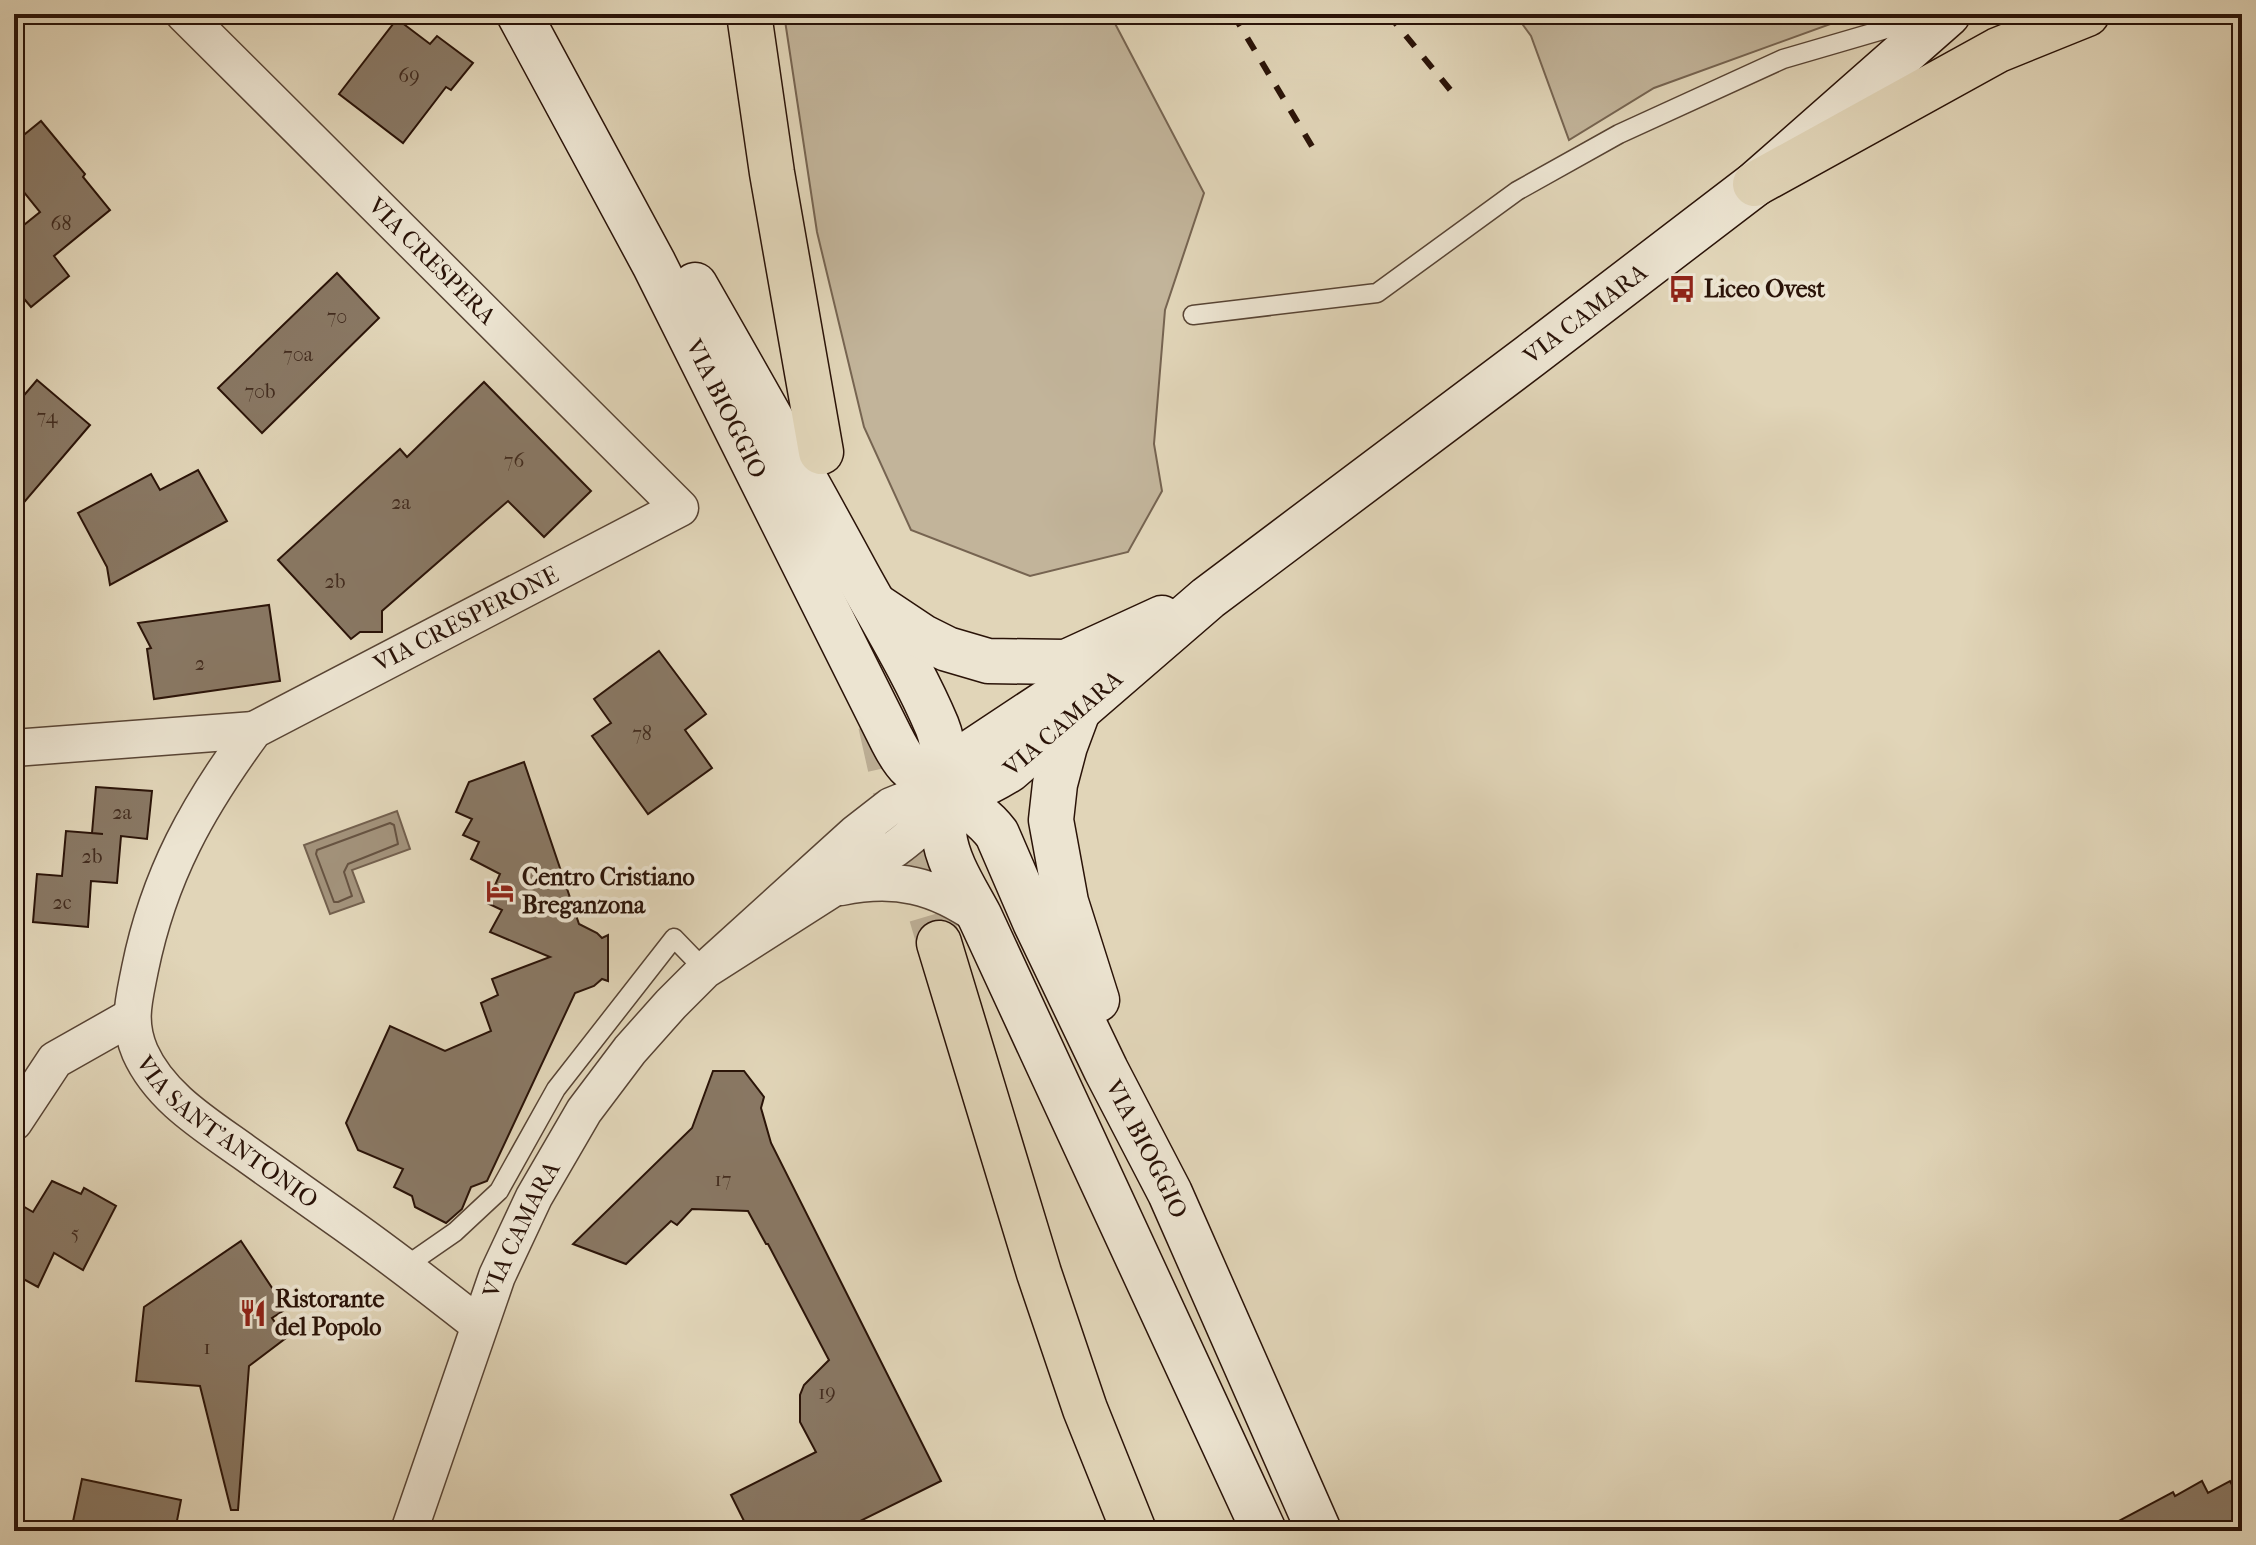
<svg xmlns="http://www.w3.org/2000/svg" width="2256" height="1545" font-family="'IM FELL French Canon',serif">
	<style>
		.green { fill: #c2b49a; stroke: #766451; stroke-width: 2 }
		.water { fill: #a3937c; stroke: #73604e; stroke-width: 2 }
		.lines { fill: none; stroke-linecap: round; stroke-linejoin: round }
		.shore { stroke: #665342; stroke-width: 2 }
		.building { fill: #897864; stroke: #2a1308; stroke-width: 2 }
		.trunk-tunnel { stroke: #bcae95; stroke-width: 44; stroke-dasharray: 44 22; stroke-linecap: butt }
		.service-casing { stroke: #584434; stroke-width: 21 }
		.minor-casing { stroke: #584434; stroke-width: 39 }
		.secondary-casing { stroke: #2a1308; stroke-width: 47 }
		.primary-casing { stroke: #2a1308; stroke-width: 47 }
		.trunk-casing { stroke: #2a1308; stroke-width: 47 }
		.service { stroke: #ece4d1; stroke-width: 18 }
		.minor { stroke: #ece4d1; stroke-width: 36 }
		.secondary { stroke: #ece4d1; stroke-width: 44 }
		.primary { stroke: #e1d5b8; stroke-width: 44 }
		.trunk { stroke: #e1d5b8; stroke-width: 44 }
		.rail { stroke: #2a1308; stroke-width: 6; stroke-dasharray: 14 14; stroke-linecap: butt }
		.labels { text-anchor: middle; stroke-width: 8; stroke-linejoin: round; paint-order: stroke }
		.number-label { font-size: 20px; fill: #422c1f }
		.street-label { font-size: 24px; fill: #2a1308; stroke: #ece4d1 }
		.poi-label { font-size: 24px; font-weight: bold; fill: #2a1308; stroke: #ece4d1; text-anchor: start }
	</style>
	<rect width="100%" height="100%" fill="#e1d5b8"/>
	<filter id="stains"><feTurbulence type="fractalNoise" baseFrequency=".0025" numOctaves="4"/><feColorMatrix values="0 0 0 0 .2 0 0 0 0 .09 0 0 0 0 .02 0 0 0 .5 -.17"/></filter>
	<radialGradient id="worn" r=".72"><stop offset=".6" stop-color="#630" stop-opacity="0"/><stop offset="1" stop-color="#630" stop-opacity=".3"/></radialGradient>
	<g class="green">
		<path d="M784 14H1110L1204 193 1165 310 1154 444 1162 491 1128 552 1030 576 911 530 864 427 817 232Z"/>
		<path d="M1515 14H1858L1654 88 1569 140 1531 36Z"/>
	</g>
	<path class="water" d="M397 811 410 849 352 870 364 902 330 914 304 845Z"/>
	<g class="lines">
		<path class="shore" d="M390 823 394 825 398 844 348 864 344 872 352 896 338 902H334L316 854 317 850Z"/>
	</g>
	<g class="building">
		<path d="M397 19 430 44 437 36 473 63 451 90 446 87 403 143 339 94Z"/>
		<path d="M41 121 85 174 83 177 110 210 54 256 69 276 31 307 14 287V233L40 212 14 180V143Z"/>
		<path d="M337 273 379 318 262 433 218 388Z"/>
		<path d="M37 380 90 425 14 514V407Z"/>
		<path d="M484 382 591 491 544 537 508 501 382 611V632H360L351 639 278 560 400 449 407 457Z"/>
		<path d="M198 470 227 521 110 585 107 567 78 513 151 474 160 490Z"/>
		<path d="M269 605 280 681 154 699 147 649 151 648 138 623Z"/>
		<path d="M659 651 706 714 685 730 712 768 648 814 592 736 611 723 594 699Z"/>
		<path d="M524 762 579 924 597 933 602 938 608 935V981L602 979 594 986 575 993 487 1181 471 1187 462 1209 446 1223 415 1207 412 1196 394 1187 403 1169 358 1150 346 1123 390 1026 445 1051 491 1031 481 1003 498 995 492 979 550 957 490 932 502 910 487 903 500 874 471 859 479 842 463 835 472 819 456 812 469 782Z"/>
		<path d="M96 787 152 791 147 839 121 836 117 883 91 881 88 927 33 922 37 874 62 876 66 831 103 834 92 833Z"/>
		<path d="M713 1071H744L764 1097 761 1108 771 1143 941 1481 840 1531H749L731 1495 816 1452 800 1422V1395L804 1385 829 1360 768 1244H766L748 1211 692 1209 677 1225 671 1221 626 1264 573 1244 692 1128Z"/>
		<path d="M52 1181 81 1194 84 1188 116 1206 83 1270 54 1253 38 1287 14 1274V1201L33 1212Z"/>
		<path d="M241 1241 286 1309 272 1318 286 1338 249 1366 238 1510H231L200 1386 136 1381 144 1307Z"/>
		<path d="M82 1479 181 1500 175 1531H71Z"/>
		<path d="M2202 1481 2208 1493 2230 1481 2242 1504V1531H2100L2173 1492 2175 1496Z"/>
	</g>
	<g class="lines">
		<path class="trunk-tunnel" d="M880 724 898 804 939 943"/>
		<g class="service-casing">
			<g id="service">
				<path d="M1193 315 1377 293 1517 191 1619 134 1783 59 1927 17"/>
				<path d="M406 1266 455 1232 499 1191 556 1089 674 938 705 970"/>
			</g>
		</g>
		<g class="minor-casing">
			<g id="minor">
				<path id="s1" d="M184 14 680 508 254 730C198 806 159 875 140 969 134 1000 127 1021 140 1052 160 1097 205 1124 244 1152 274 1173 303 1194 333 1215 383 1250 431 1287 479 1325"/>
				<path d="M14 748 254 730"/>
				<path d="M841 887C895 876 935 885 980 917"/>
				<path d="M14 1122 55 1060 131 1017"/>
				<path id="s2" d="M409 1531 497 1276 534 1197 584 1111 630 1050 671 1004 705 970 855 834 891 806 918 795 943 793C929 822 921 829 896 848L705 970"/>
			</g>
		</g>
		<g class="secondary-casing">
			<g id="secondary">
				<path id="s3" d="M519 14 654 264 892 740C897 749 902 760 910 767 936 793 975 804 997 834L1035 922 1106 1070 1170 1193 1319 1531"/>
				<path d="M695 285C750 381 805 478 858 576 885 625 915 674 937 726 951 761 939 798 944 834 947 863 967 892 980 917L1264 1531"/>
				<path d="M878 607 923 637 947 649 988 661 1066 662 1162 618"/>
				<path d="M1078 711 1065 746 1055 784 1051 820 1066 902 1097 1000"/>
				<path id="s4" d="M943 793C973 790 983 786 1009 770L1208 598 1530 356 1755 184 1948 14"/>
				<path d="M943 793 958 766 974 750 1074 684"/>
			</g>
		</g>
		<g class="primary-casing">
			<path id="primary" d="M1755 184 1998 50 2087 14"/>
		</g>
		<g class="trunk-casing">
			<g id="trunk">
				<path d="M749 14 772 173 821 452"/>
				<path d="M939 943 1039 1273 1085 1409 1134 1531"/>
			</g>
		</g>
		<use href="#service" class="service"/>
		<use href="#minor" class="minor"/>
		<use href="#secondary" class="secondary"/>
		<use href="#primary" class="primary"/>
		<use href="#trunk" class="trunk"/>
		<g class="rail">
			<path d="M1233 14 1313 148"/>
			<path d="M1388 14 1452 92"/>
		</g>
	</g>
	<defs>
		<g id="bus-bare" transform="scale(2.16)"><path d="M-5-6H5V4H4V6H2V4H-2V6H-4V4H-5ZM-3.5-4V0h7V-4ZM-3.5 1.2v1.5H-2V1.2ZM2 1.2v1.5H3.5V1.2Z" fill="#8f2418" stroke="#ece4d1" stroke-width="2.5" paint-order="stroke"/></g>
		<g id="hotel-bare" transform="scale(2.16)"><path d="M-6-4.5h1.5V1H6V5H4.5V3h-9V5H-6ZM-4 0a1.8 1.8 0 1 1 3.6 0ZM.5 0V-2.5h3Q6-2.5 6 0Z" fill="#8f2418" stroke="#ece4d1" stroke-width="2.5" paint-order="stroke"/></g>
		<g id="restaurant-bare" transform="scale(2.16)"><path d="M-5-6h1v4h1v-4h1v4h1v-4h1v5L-1.5 .5V6h-2V.5L-5-1ZM5-6V6H3V1.5H1.5Q1.5-4 5-6Z" fill="#8f2418" stroke="#ece4d1" stroke-width="2.5" paint-order="stroke"/></g>
	</defs>
	<g fill-rule="evenodd">
		<use href="#bus-bare" x="1682" y="289"/>
		<use href="#hotel-bare" x="500" y="891"/>
		<use href="#restaurant-bare" x="253" y="1313"/>
	</g>
	<g class="labels">
		<g class="number-label">
			<text x="409" y="82">69</text>
			<text x="61" y="230">68</text>
			<text x="337" y="323">70</text>
			<text x="298" y="361">70a</text>
			<text x="260" y="398">70b</text>
			<text x="47" y="423">74</text>
			<text x="514" y="467">76</text>
			<text x="401" y="509">2a</text>
			<text x="335" y="588">2b</text>
			<text x="200" y="670">2</text>
			<text x="642" y="740">78</text>
			<text x="122" y="819">2a</text>
			<text x="92" y="863">2b</text>
			<text x="62" y="909">2c</text>
			<text x="723" y="1186">17</text>
			<text x="75" y="1240">5</text>
			<text x="207" y="1354">1</text>
			<text x="827" y="1399">19</text>
		</g>
		<g class="street-label">
			<text dy="8" stroke="none"><textPath href="#s1" startOffset="350">VIA CRESPERA</textPath></text>
			<text dy="8" stroke="none"><textPath href="#s4" startOffset="806">VIA CAMARA</textPath></text>
			<text dy="8" stroke="none"><textPath href="#s3" startOffset="446">VIA BIOGGIO</textPath></text>
			<text transform="translate(466 619) rotate(-27)" y="8">VIA CRESPERONE</text>
			<text dy="8" stroke="none"><textPath href="#s4" startOffset="142">VIA CAMARA</textPath></text>
			<text dy="8" stroke="none"><textPath href="#s1" startOffset="1652">VIA SANT'ANTONIO</textPath></text>
			<text dy="8" stroke="none"><textPath href="#s3" startOffset="1308">VIA BIOGGIO</textPath></text>
			<text dy="8" stroke="none"><textPath href="#s2" startOffset="322">VIA CAMARA</textPath></text>
		</g>
		<g class="poi-label">
			<text x="1704" y="297">Liceo Ovest</text>
			<text x="522" y="885">Centro Cristiano<tspan x="522" dy="28">Breganzona</tspan></text>
			<text x="275" y="1307">Ristorante<tspan x="275" dy="28">del Popolo</tspan></text>
		</g>
	</g>
	<rect width="2256" height="1545" fill="none" stroke="#e1d5b8" stroke-width="48"/>
	<rect x="16" y="16" width="2224" height="1513" fill="none" stroke="#2a1308" stroke-width="4"/>
	<rect x="24" y="24" width="2208" height="1497" fill="none" stroke="#2a1308" stroke-width="2"/>
	<rect width="100%" height="100%" filter="url(#stains)"/>
	<rect width="100%" height="100%" fill="url(#worn)"/>
</svg>
